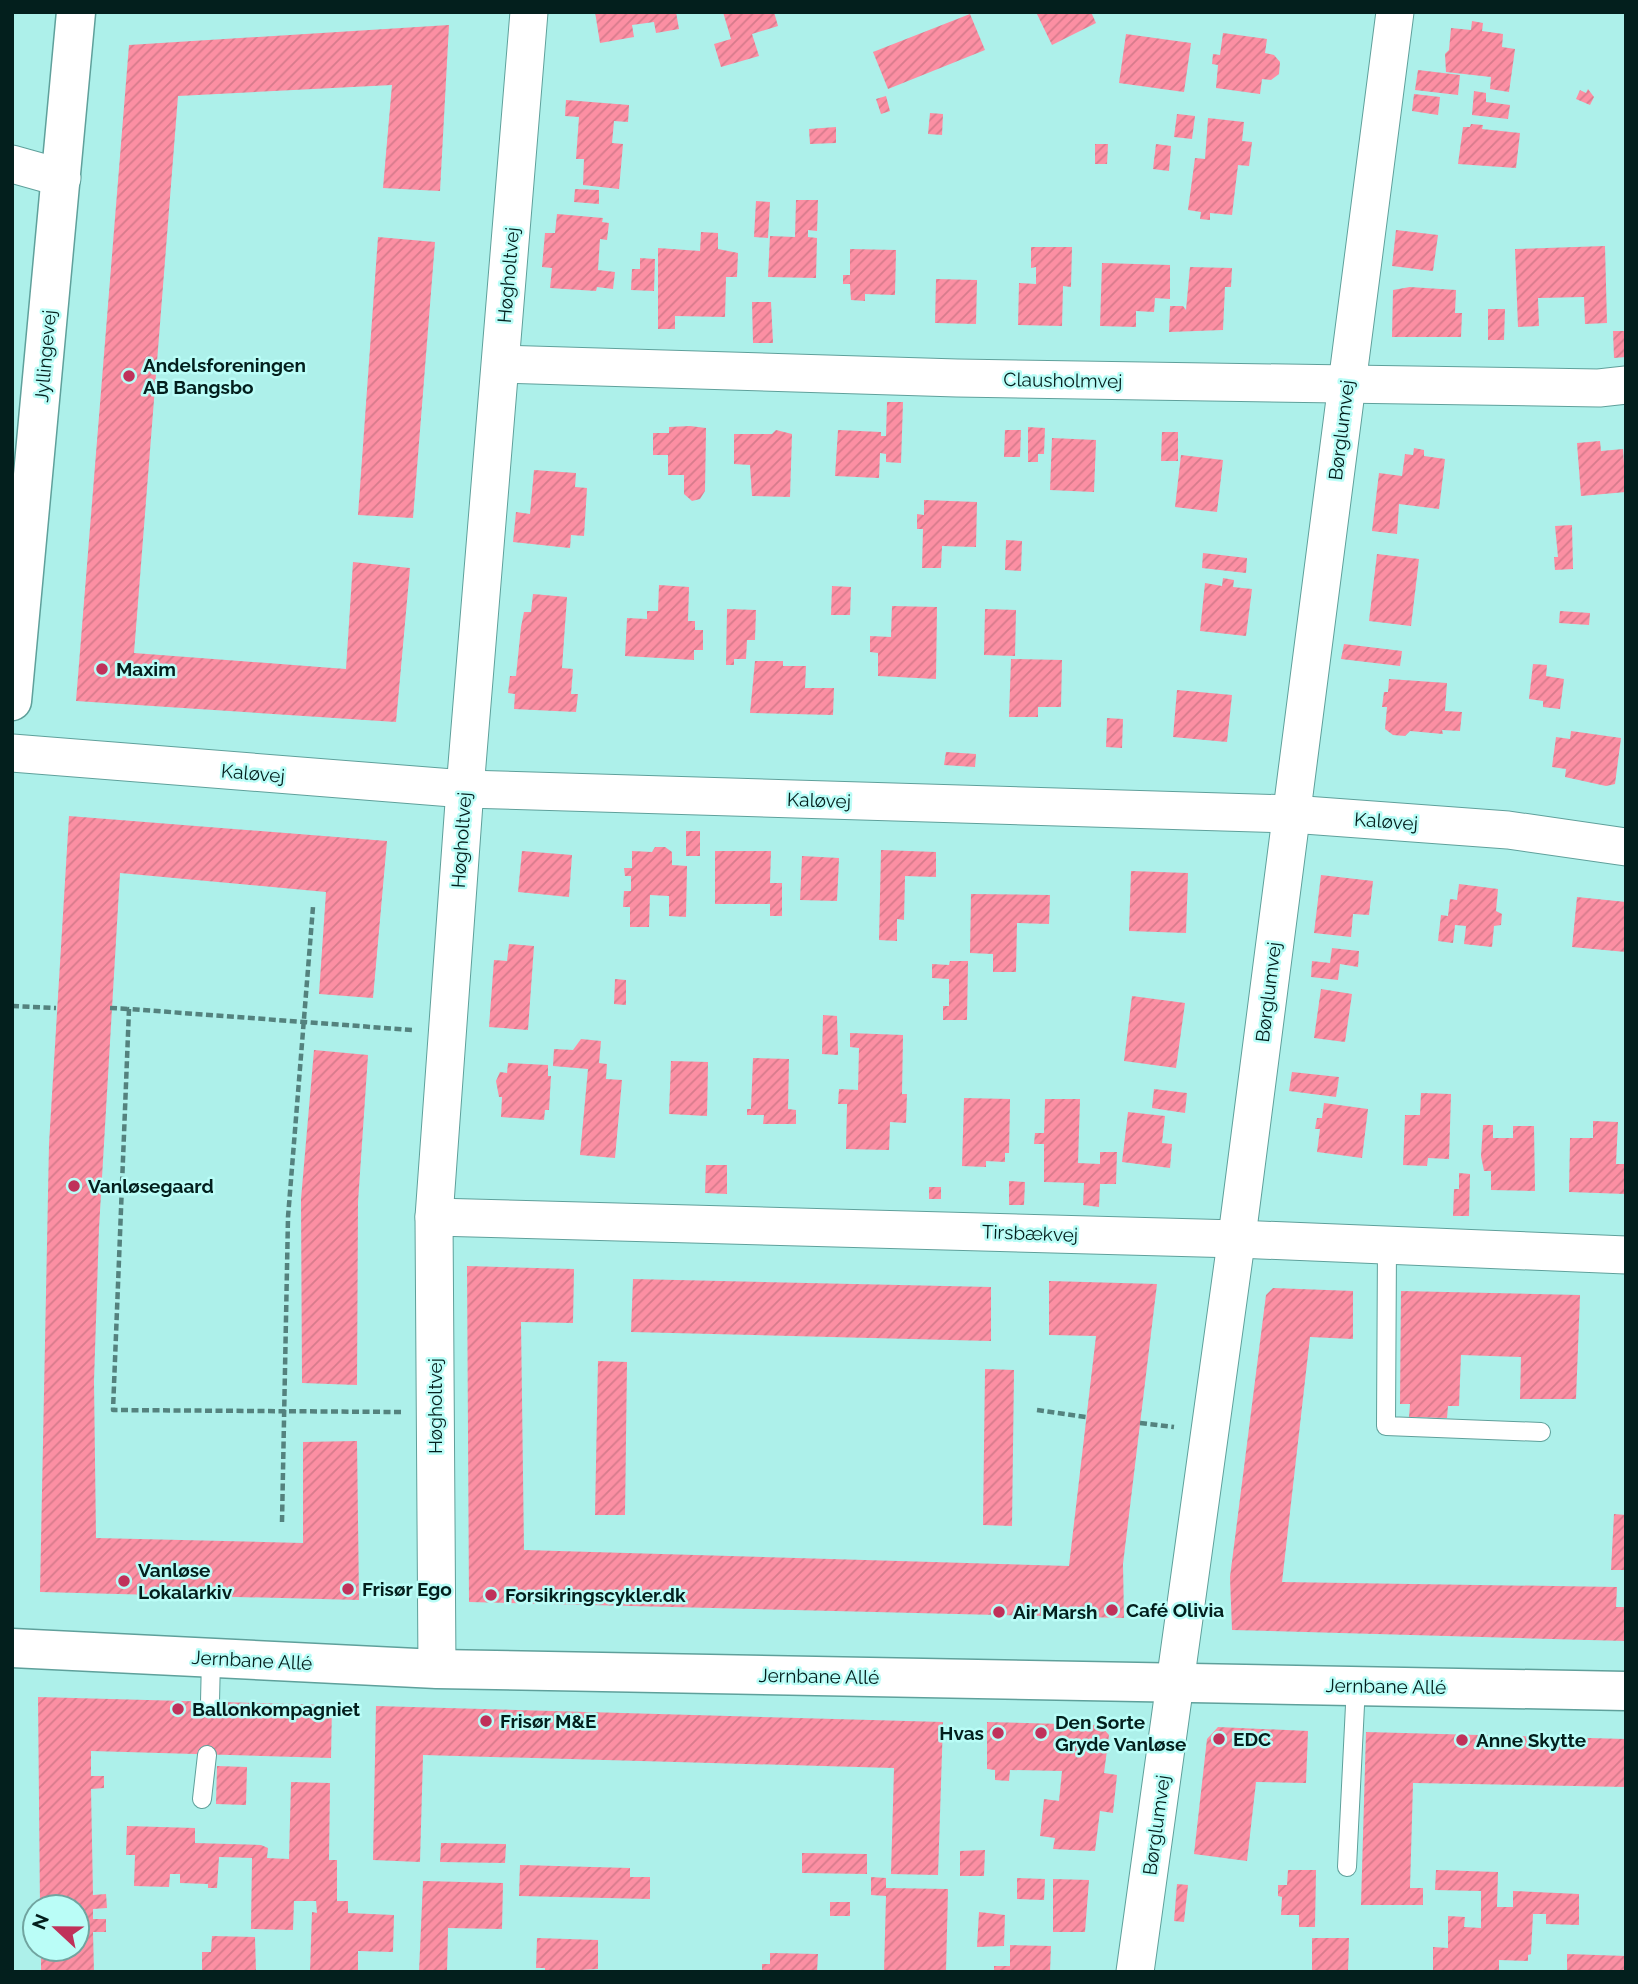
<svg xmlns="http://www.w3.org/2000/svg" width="1638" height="1984" font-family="Raleway,sans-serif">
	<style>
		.building { fill: url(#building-hatch) }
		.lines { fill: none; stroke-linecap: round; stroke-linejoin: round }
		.lane-casing { stroke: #5fa09b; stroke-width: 20 }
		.street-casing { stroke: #5fa09b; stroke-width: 39 }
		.secondary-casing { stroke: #5fa09b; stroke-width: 41 }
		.path { stroke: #54827e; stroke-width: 4.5; stroke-dasharray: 7 3.5; stroke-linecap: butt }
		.lane { stroke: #fff; stroke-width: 18 }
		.street { stroke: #fff; stroke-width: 37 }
		.secondary { stroke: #fff; stroke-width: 38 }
		.poi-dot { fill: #c0315a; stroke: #bafdf7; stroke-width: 2.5 }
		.labels { text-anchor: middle; stroke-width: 5; stroke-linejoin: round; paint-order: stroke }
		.street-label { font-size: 19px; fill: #031f1d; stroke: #bafdf7 }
		.poi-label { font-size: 19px; font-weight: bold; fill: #031f1d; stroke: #bafdf7; text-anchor: start }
	</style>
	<defs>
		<pattern id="building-hatch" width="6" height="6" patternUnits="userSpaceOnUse" patternTransform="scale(1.75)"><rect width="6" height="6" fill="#fc8fa3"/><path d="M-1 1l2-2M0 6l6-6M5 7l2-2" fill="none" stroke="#d67b8c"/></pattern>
	</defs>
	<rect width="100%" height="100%" fill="#adf0ea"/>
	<g class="building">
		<path d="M595 12H676L679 29 656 33 654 22 632 25 634 37 600 43Z"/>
		<path d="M723 12H774L778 26 752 34 759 56 721 67 714 44 731 39Z"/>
		<path d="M1036 12H1091L1096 23 1052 45Z"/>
		<path d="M970 14 985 50 888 89 873 52Z"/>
		<path d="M1472 21 1483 23 1482 31 1503 34 1502 47 1515 49 1509 92 1490 89 1491 77 1446 72 1445 54 1449 50 1451 28 1471 30Z"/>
		<path d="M449 25 440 191 383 188 392 85 178 96 134 653 346 669 353 562 410 568 396 722 76 701 129 45Z"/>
		<path d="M1223 33 1267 39 1265 53 1274 55 1280 62 1279 74 1271 80 1262 79 1260 94 1216 88 1218 65 1212 64 1213 54 1220 55Z"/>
		<path d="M1126 34 1191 43 1184 92 1119 83Z"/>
		<path d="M1418 70 1460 75 1458 95 1415 90Z"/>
		<path d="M1588 89 1594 97 1590 105 1576 99 1580 90 1586 93Z"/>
		<path d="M1474 91 1486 93V102L1510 105 1508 119 1472 115Z"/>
		<path d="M1414 94 1440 97 1438 115 1412 111Z"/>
		<path d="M886 96 890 111 881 114 876 99Z"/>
		<path d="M566 100 629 105 628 122 614 121 612 143 623 144 619 189 583 185 584 159H576L579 117 565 116Z"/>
		<path d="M930 113 943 114 942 135 928 134Z"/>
		<path d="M1177 114 1195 116 1192 139 1174 137Z"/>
		<path d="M1208 118 1244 122 1242 141 1252 142 1249 166 1238 165 1232 215 1210 213V220L1200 219 1201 212 1188 210 1195 158 1205 159Z"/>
		<path d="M1471 124 1483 125 1482 129 1520 133 1516 168 1458 164 1463 127H1470Z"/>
		<path d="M836 127V143L810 144 809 129Z"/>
		<path d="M1095 144H1108L1107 164H1095Z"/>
		<path d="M1156 144 1171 146 1169 171 1153 169Z"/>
		<path d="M575 189 599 190V204L574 202Z"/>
		<path d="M796 200H818L817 231 808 230V237L817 238 816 278 768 277 770 236 795 237Z"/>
		<path d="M756 201 770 202 768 238 754 237Z"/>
		<path d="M557 214 603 218 602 222 609 223 607 240 600 239 598 270 615 272 613 289 597 287 596 291 550 288 552 268 542 267 545 233H555Z"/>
		<path d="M1396 230 1438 235 1433 271 1392 266Z"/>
		<path d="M701 232 718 233V249L738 253 737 277H726L725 317 675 316V329H658V248L700 251Z"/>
		<path d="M378 237 435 242 413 518 358 515Z"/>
		<path d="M1605 246 1607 323 1585 324 1584 297 1538 298 1539 326 1518 327 1515 249Z"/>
		<path d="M1031 247H1072L1071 287 1063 286 1062 326 1018 325 1019 283 1036 284V267L1031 268Z"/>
		<path d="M850 249 896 250 895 295 865 294V301L851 300 850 284H843V275H850Z"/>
		<path d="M640 258 655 259 654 291 631 290 632 269H640Z"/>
		<path d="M1102 263 1170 265V299L1155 298 1154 312 1136 311V327L1100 326Z"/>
		<path d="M1190 267 1232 268 1231 287H1225L1223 330 1169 332 1170 306H1183L1186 310Z"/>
		<path d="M936 279 977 280 976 324 935 323Z"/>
		<path d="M1410 287 1456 290 1455 313H1462L1461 337H1392L1393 290Z"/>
		<path d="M752 302H771L773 343H753Z"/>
		<path d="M1488 309H1505L1504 340H1488Z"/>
		<path d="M1613 331H1626V357L1614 358Z"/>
		<path d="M887 402H903L901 463 886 462V454L880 453 879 478 835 476 838 430 881 432V436H886Z"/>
		<path d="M690 426 706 428 705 491 700 499 692 501 684 494V475H668V455H653V433H669V427Z"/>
		<path d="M1028 427 1045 428 1044 454H1038V462H1028Z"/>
		<path d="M776 430 792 434 790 497 752 496 750 465 734 464V434H772Z"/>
		<path d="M1005 430H1021L1020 457H1004Z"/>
		<path d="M1162 432H1178V461H1161Z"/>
		<path d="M1052 438 1096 440 1094 492 1050 490Z"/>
		<path d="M1600 441 1601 451 1623 449 1626 492 1581 496 1577 443Z"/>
		<path d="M1414 448 1424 450V456L1445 459 1439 509 1399 504 1397 534 1372 531 1379 473 1402 476 1405 454 1413 455Z"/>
		<path d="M1181 455 1223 460 1217 512 1175 507Z"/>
		<path d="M534 470 576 473 575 487 587 488 584 536 571 535 570 548 513 542 516 512 530 514Z"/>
		<path d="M924 500 977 502 976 547 942 546 941 568H922L923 529H917V514L924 515Z"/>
		<path d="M1572 525 1573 569 1555 570 1554 557H1558L1555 526Z"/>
		<path d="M1006 540 1022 541 1021 571 1005 570Z"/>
		<path d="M1203 553 1247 558 1246 573 1202 568Z"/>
		<path d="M1377 554 1419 559 1411 626 1369 621Z"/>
		<path d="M1223 578 1234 580 1233 587 1252 589 1246 636 1200 631 1205 583 1222 586Z"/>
		<path d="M659 585 689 587 688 621H695V630H703V650H694V660L625 656 627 618 647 619V611H658Z"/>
		<path d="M832 586 851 587 850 615H831Z"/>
		<path d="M533 594 567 597 562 668 573 669 571 694H578L576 712 514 709 515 694 508 693 510 676H516L521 627 524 612H531Z"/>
		<path d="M892 606 937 607 936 679 878 676V653L870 652V636L891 637Z"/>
		<path d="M727 609 756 610 755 640H747L746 659H734V665H726Z"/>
		<path d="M985 609 1016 610 1015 656 984 655Z"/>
		<path d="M1560 611 1590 613 1589 625 1559 623Z"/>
		<path d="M1344 644 1402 651 1400 666 1341 659Z"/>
		<path d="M1011 659 1062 660 1061 707H1038V717H1009Z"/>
		<path d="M755 661H783V666H806L805 688H834L833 715 750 713Z"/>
		<path d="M1533 664 1547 665 1546 676 1564 679 1560 709 1543 707V701L1529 699Z"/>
		<path d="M1389 679 1447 683 1445 711 1462 712 1460 731 1442 730 1443 734 1410 731 1405 736 1393 735 1385 729 1387 707H1382L1384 692H1388Z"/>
		<path d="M1177 690 1232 695 1227 742 1173 737Z"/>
		<path d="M1107 718 1123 719 1122 748 1106 747Z"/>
		<path d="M1571 731 1621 738 1615 784 1606 786 1565 777 1566 769 1552 767 1556 737 1570 739Z"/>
		<path d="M946 752 976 754 975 767 944 765Z"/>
		<path d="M69 816 387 841 373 998 319 994 326 892 120 873 99 1228 94 1381 96 1538 303 1543V1442L357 1441 359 1600 40 1592 49 1144Z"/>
		<rect x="686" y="831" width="14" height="25"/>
		<path d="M655 847H665L672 852V865L687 866 686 917 669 916V896L650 895 649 927H630V907H623L624 891H631V876H625L624 868H632V851L652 852Z"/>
		<path d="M881 850 936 852V877L905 876 904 920 897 919V941L879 940Z"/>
		<path d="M522 851 572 855 569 897 518 892Z"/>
		<path d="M715 851H771L770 883H782V916H770V904H715Z"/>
		<path d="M802 856 839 858 837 901 800 900Z"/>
		<path d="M1131 871 1188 873 1186 933 1129 931Z"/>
		<path d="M1321 875 1373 881 1369 915 1353 914 1351 937 1314 933Z"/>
		<path d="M1459 884 1498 889 1496 911 1502 914 1501 925 1494 926 1492 947 1464 944 1466 926 1455 925 1453 943 1438 941 1441 915 1448 916 1450 899 1457 900Z"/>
		<path d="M971 894 1050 895 1049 924 1017 923 1016 972H993V954L970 953Z"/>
		<path d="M1577 897 1626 902V952L1572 947Z"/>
		<path d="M509 944 534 946 528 1030 489 1027 494 960 507 961Z"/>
		<path d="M1332 948 1359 951 1358 967 1340 964 1338 980 1311 977 1312 961 1330 963Z"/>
		<path d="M950 961H968L967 1020H943V1006H949V979L932 978V964L949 965Z"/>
		<path d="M615 979 626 980V1005L614 1004Z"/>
		<path d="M1321 989 1352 994 1345 1042 1314 1038Z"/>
		<path d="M1132 996 1185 1003 1176 1068 1124 1061Z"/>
		<path d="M823 1015 837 1016 838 1055 822 1054Z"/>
		<path d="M850 1033 903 1035 902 1094H907L906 1123 890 1122 889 1150 846 1149 847 1104H838L839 1089 858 1090 859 1048 850 1047Z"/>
		<path d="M581 1039 601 1041 599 1063 607 1064 606 1079 622 1080 615 1158 580 1155 588 1069 553 1066 554 1049 573 1050Z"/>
		<path d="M314 1050 368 1055 358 1202 357 1385 302 1383 301 1199Z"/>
		<path d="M753 1058 789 1059 788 1109 796 1110V1124H763L764 1115H747V1109H751Z"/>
		<path d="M671 1061 708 1062 707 1116 669 1114Z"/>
		<path d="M508 1063 548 1065V1076H551L549 1110H545L544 1120 501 1117 502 1097H499L496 1081 500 1072 507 1073Z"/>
		<path d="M1292 1072 1339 1077 1336 1097 1289 1091Z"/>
		<path d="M1154 1089 1187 1093 1185 1113 1152 1108Z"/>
		<path d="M1421 1093 1451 1094 1449 1159 1428 1158 1427 1166 1403 1165 1405 1115H1420Z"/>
		<path d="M964 1098 1010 1099 1009 1153H1005V1162L986 1161V1167L962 1166Z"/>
		<path d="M1045 1099H1080L1078 1163 1100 1164V1152H1117L1116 1184H1100L1099 1207 1083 1205 1084 1183 1044 1182V1144H1034L1035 1133H1044Z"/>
		<path d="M1324 1103 1368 1109 1362 1158 1317 1152 1320 1129H1315L1317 1118H1322Z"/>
		<path d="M1128 1112 1165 1116 1162 1143 1172 1144 1170 1168 1122 1162Z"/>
		<path d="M1593 1121 1618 1122 1616 1164H1626V1194L1569 1192 1570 1138H1593Z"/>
		<path d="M1483 1125H1493V1138H1513V1126H1534L1535 1191 1491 1190V1171H1484L1481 1156Z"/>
		<path d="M706 1165H727V1194L705 1193Z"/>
		<path d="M1459 1173 1470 1174 1469 1216H1453L1454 1189H1459Z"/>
		<path d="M1009 1181 1025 1182 1024 1205H1009Z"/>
		<rect x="929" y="1187" width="12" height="12"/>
		<path d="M467 1266 574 1269 573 1323 521 1322 524 1550 1069 1566 1096 1336 1049 1335V1281L1157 1284 1123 1564 1124 1618 469 1602Z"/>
		<path d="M633 1279 991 1287V1341L631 1332Z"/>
		<path d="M1273 1288 1353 1291V1339L1310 1337 1282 1582 1617 1587 1616 1607H1626V1641L1232 1630 1230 1577 1266 1295Z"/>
		<path d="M1401 1291 1580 1295 1576 1399H1520L1521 1357 1461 1355 1459 1406H1448L1447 1418 1409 1417 1410 1404H1400Z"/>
		<path d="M598 1361 627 1362 625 1515H595Z"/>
		<path d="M985 1369 1014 1370 1012 1526 983 1525Z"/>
		<path d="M1614 1514 1626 1515V1570H1611Z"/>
		<path d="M38 1697 332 1705 331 1758 91 1751V1776H104V1788L91 1789 93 1895 106 1894 107 1908 93 1909V1919H106V1932H93L94 1972H41V1949H77V1907H40Z"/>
		<path d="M376 1706 943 1722 938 1875 891 1874 894 1768 423 1755 420 1862 373 1860Z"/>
		<path d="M987 1722 1100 1725 1109 1735 1104 1773 1117 1775 1113 1813 1100 1811 1095 1851 1053 1849 1055 1838 1040 1836 1044 1799 1059 1801 1062 1771 1010 1770 1009 1781 995 1780V1770L987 1769Z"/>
		<path d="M1218 1727 1308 1731 1306 1783 1256 1782 1247 1861 1194 1854 1207 1739Z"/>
		<path d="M1366 1732 1626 1739V1787L1413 1783 1410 1888H1423V1905H1361Z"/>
		<path d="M217 1766 247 1767 246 1805 216 1804Z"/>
		<path d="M291 1782 330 1783 329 1860H337V1901H348V1913L394 1915 393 1952 358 1951V1972H310L312 1912 317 1913 316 1901H294L293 1930 251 1929 252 1858 219 1857 217 1888H208V1884L180 1883V1874H170L169 1887 134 1886 135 1855H126L127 1826 195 1828V1843L261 1845 268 1848 267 1858 289 1859Z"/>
		<path d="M441 1843 506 1844 505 1863 440 1862Z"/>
		<path d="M985 1850 984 1876H960V1851Z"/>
		<path d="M802 1853 867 1854V1874L802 1873Z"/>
		<path d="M520 1865 630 1868V1877H650V1899L519 1896Z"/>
		<path d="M1288 1870H1316L1315 1927H1299V1915H1281L1282 1897 1278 1896V1885H1287Z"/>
		<path d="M1436 1870 1498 1872 1497 1907H1513V1891L1579 1894V1925L1546 1924V1914H1533L1531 1954 1528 1955V1961L1499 1960V1972H1433V1947L1448 1948V1916L1465 1917 1464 1927 1481 1928V1891L1435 1890Z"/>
		<path d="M871 1877 886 1878V1888L948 1889 946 1972H884L886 1896 871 1895Z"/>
		<path d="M1017 1878 1045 1879 1044 1900 1017 1899Z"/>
		<path d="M1053 1879 1089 1880 1085 1932H1053Z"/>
		<path d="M423 1881 503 1883 502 1929 448 1928 447 1972H419Z"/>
		<path d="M1177 1884 1188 1885 1184 1922 1174 1921Z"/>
		<rect x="830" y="1902" width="20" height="14"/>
		<path d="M979 1912 1005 1915 1004 1946 977 1947Z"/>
		<path d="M212 1936 255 1937 256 1972H202V1952H211Z"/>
		<path d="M537 1938 598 1940V1969L545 1972V1968H536Z"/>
		<path d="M1312 1938H1349L1348 1972H1312Z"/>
		<path d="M1010 1945 1051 1946 1050 1972H994V1966H1010Z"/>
		<path d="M770 1953 818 1954 817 1972H762V1964H770Z"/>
		<path d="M1567 1954 1626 1956V1972H1567Z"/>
	</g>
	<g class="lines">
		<g class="lane-casing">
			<g id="lane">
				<path d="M1387 1245 1386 1426 1541 1432"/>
				<path d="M210 1702 211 1658"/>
				<path d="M202 1799 207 1755"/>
				<path d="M1347 1867 1356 1685"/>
			</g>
		</g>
		<g class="street-casing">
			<g id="street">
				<path d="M12 164 62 178"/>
				<path d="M501 364 957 378 1599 388 1626 385"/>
				<path d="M12 753 465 789 1291 814 1508 830 1626 847"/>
				<path d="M434 1217 1237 1239 1626 1255"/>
				<path d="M437 1669 434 1217 465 789 529 12"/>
				<path d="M1135 1972 1239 1221 1395 12"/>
			</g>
		</g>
		<g class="secondary-casing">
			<g id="secondary">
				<path d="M12 701 76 12"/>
				<path d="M12 1648 437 1669 1626 1691"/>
			</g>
		</g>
		<g class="path">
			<path d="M12 1006 56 1008"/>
			<path d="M110 1008 129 1009"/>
			<path d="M1037 1410 1086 1417"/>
			<path d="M401 1412 113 1410 129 1009 412 1030"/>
			<path d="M1140 1423 1174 1427"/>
			<path d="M282 1522 288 1217 313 907"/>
		</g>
		<use href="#lane" class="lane"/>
		<use href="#street" class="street"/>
		<use href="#secondary" class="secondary"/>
	</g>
	<g class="poi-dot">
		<circle cx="129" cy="376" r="7"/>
		<circle cx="102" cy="669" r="7"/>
		<circle cx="74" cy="1186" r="7"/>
		<circle cx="124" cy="1581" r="7"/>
		<circle cx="348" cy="1589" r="7"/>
		<circle cx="491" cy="1595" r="7"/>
		<circle cx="1112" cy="1610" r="7"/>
		<circle cx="999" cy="1612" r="7"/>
		<circle cx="178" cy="1709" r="7"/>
		<circle cx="486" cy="1721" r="7"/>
		<circle cx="998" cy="1733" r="7"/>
		<circle cx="1041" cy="1733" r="7"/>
		<circle cx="1219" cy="1739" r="7"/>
		<circle cx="1462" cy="1740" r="7"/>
	</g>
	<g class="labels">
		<g class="street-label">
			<text transform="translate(508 275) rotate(-85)" y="7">Høgholtvej</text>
			<text transform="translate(45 356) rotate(-85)" y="7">Jyllingevej</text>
			<text transform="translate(1063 380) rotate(1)" y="7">Clausholmvej</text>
			<text transform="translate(1341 430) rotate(-83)" y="7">Børglumvej</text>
			<text transform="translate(253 773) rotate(5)" y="7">Kaløvej</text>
			<text transform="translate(819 800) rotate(2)" y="7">Kaløvej</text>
			<text transform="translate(1386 821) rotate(4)" y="7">Kaløvej</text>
			<text transform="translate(461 840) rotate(-86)" y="7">Høgholtvej</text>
			<text transform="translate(1268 992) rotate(-83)" y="7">Børglumvej</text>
			<text transform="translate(1030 1233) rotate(2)" y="7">Tirsbækvej</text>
			<text transform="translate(435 1406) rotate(-90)" y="7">Høgholtvej</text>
			<text transform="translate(252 1660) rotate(3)" y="7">Jernbane Allé</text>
			<text transform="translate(819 1676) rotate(1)" y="7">Jernbane Allé</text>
			<text transform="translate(1386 1686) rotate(1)" y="7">Jernbane Allé</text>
			<text transform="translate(1156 1825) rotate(-82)" y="7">Børglumvej</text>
		</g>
		<g class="poi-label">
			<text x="143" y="372">Andelsforeningen<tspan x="143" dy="22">AB Bangsbo</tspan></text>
			<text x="116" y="676">Maxim</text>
			<text x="88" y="1193">Vanløsegaard</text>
			<text x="138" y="1577">Vanløse<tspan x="138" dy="22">Lokalarkiv</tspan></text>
			<text x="362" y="1596">Frisør Ego</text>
			<text x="505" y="1602">Forsikringscykler.dk</text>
			<text x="1126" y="1617">Café Olivia</text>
			<text x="1013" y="1619">Air Marsh</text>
			<text x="192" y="1716">Ballonkompagniet</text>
			<text x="500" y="1728">Frisør M&amp;E</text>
			<text x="1055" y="1729">Den Sorte<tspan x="1055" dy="22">Gryde Vanløse</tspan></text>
			<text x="984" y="1740" text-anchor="end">Hvas</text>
			<text x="1233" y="1746">EDC</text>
			<text x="1476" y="1747">Anne Skytte</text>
		</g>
	</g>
	<rect width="1638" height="1984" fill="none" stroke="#031f1d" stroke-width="28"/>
	<g transform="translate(56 1928) rotate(292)"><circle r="33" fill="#bafdf7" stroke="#71a4a0" stroke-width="2"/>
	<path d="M0-5L12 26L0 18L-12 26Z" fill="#c0315a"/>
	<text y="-10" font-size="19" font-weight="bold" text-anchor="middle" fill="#031f1d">N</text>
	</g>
</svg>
